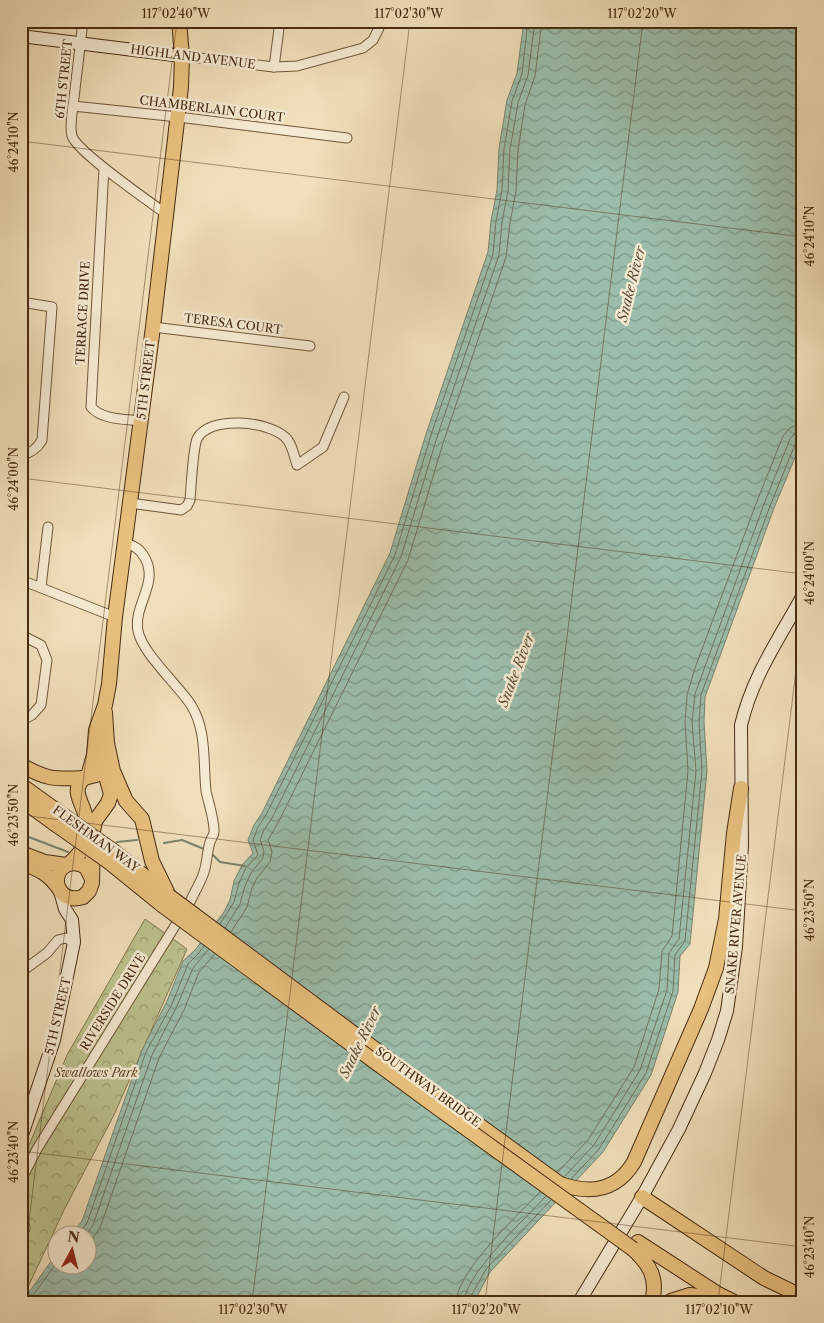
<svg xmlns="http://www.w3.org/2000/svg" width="824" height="1323" font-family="'Libre Caslon Text',serif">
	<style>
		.park { fill: url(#park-crowns); stroke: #82764e }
		.water { fill: url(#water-waves); stroke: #79836d }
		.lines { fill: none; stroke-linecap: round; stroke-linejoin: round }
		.shore { stroke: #71745e; stroke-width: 1 }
		.stream { stroke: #79836d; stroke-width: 2 }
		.street-casing { stroke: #71583a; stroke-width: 11 }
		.secondary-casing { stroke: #472b10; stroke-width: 14 }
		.primary-casing { stroke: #472b10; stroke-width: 16 }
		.street { stroke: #f5ead2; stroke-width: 9 }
		.secondary { stroke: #f5ead2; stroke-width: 12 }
		.primary { stroke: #e8c07d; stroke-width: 14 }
		.primary-bridge-casing { stroke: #472b10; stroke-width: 16; stroke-linecap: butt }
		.primary-bridge { stroke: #e8c07d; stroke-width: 14 }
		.ticks { fill: none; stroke: #472b10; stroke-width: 1; stroke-opacity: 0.45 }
		.labels { text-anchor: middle; stroke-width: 5; stroke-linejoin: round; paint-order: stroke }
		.street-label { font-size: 12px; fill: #472b10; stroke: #f5ead2 }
		.park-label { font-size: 12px; font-style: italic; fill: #5e4929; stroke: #f5ead2 }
		.water-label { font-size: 14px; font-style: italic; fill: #5c5037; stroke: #f5ead2 }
		.neatline { fill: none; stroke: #472b10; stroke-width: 2 }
		.ticks-label { font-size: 12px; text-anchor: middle; fill: #472b10 }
	</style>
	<defs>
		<pattern id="park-crowns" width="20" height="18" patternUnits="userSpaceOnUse" patternTransform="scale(1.25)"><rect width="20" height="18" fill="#bcc18d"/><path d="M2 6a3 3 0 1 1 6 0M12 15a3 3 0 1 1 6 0" fill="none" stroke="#9b9d72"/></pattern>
		<pattern id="water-waves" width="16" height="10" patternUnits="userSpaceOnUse" patternTransform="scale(1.25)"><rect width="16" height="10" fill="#9bbdab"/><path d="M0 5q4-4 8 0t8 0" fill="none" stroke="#809a8a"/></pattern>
	</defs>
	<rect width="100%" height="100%" fill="#f0dfba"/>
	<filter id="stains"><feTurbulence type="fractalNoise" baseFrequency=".004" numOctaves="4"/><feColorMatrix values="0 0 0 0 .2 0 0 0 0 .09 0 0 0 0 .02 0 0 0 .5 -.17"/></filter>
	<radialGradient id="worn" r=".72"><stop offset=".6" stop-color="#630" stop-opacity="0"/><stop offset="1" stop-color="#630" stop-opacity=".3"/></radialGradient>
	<path class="park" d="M145 919 187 949 114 1115 65 1208 21 1302V1164L67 1055Z"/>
	<path class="water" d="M524 21H803V438L774 508 705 697 704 722 707 771 690 944 680 956 678 992 651 1075 603 1152 490 1272 474 1302H22L57 1253 58 1266H88V1236L71 1235 82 1221 142 1050 167 1001 183 961 195 950 224 912 230 900 234 881 242 865 253 853 248 840 254 825 262 813 390 553 426 434 488 252 491 221 497 190 499 148 507 100 517 73Z"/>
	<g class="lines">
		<g class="shore">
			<path d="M220 924 234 902 239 883 246 868 258 855 253 840 258 827 266 815 395 555 431 435 493 254 496 221 502 190 504 149 512 101 522 74 528 21"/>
			<path d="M225 928 240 904 245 886 251 873 263 858 264 851 260 840 264 830 272 818 401 557 437 437 499 255 502 222 508 191 510 149 518 103 528 75 535 21"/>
			<path d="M231 932 247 907 252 888 257 878 270 862 272 852 268 840 279 821 408 560 444 440 506 257 510 223 516 191 518 150 525 105 535 76 542 21"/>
			<path d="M558 1172 588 1140 634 1067 659 989 662 951 672 936 688 771 685 722 687 695 695 668 757 501 783 436 791 427 803 424"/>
			<path d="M564 1177 594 1145 640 1070 667 990 669 953 679 939 696 771 692 722 695 694 764 504 790 439 795 433 803 432"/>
			<path d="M571 1179 599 1149 646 1073 673 991 675 955 685 941 702 771 699 722 701 695 770 506 796 442 799 439 803 438"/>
			<path d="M77 1236 87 1223 146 1052 172 1004 188 964 198 954 204 946"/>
			<path d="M85 1236 93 1225 152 1055 177 1006 193 968 209 949"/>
			<path d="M88 1245 100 1228 159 1058 184 1010 199 972 215 954"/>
			<path d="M28 1302 58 1261"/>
			<path d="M456 1302C457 1271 518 1215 540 1192"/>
			<path d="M464 1302C465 1274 526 1218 546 1196"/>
			<path d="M470 1302V1298L486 1269 551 1200"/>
		</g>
		<g class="stream">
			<path d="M21 834 68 852"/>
			<path d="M117 842 137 840"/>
			<path d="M164 843 182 840 204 849"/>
			<path d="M211 853 220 862 245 866"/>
		</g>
		<g class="street-casing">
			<g id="street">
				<path d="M83 21C80 47 77 72 74 98 73 109 69 125 72 136 77 152 149 201 166 214"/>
				<path d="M182 56 274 67 297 66 363 48 373 40 379 28 380 21"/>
				<path d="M274 67 280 21"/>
				<path d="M73 106 178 117 347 138"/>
				<path d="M104 168 91 407C102 420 125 419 141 421"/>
				<path d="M21 302 52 307 42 440C37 449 31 453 21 455"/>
				<path d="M153 327 310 346"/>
				<path d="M130 503 181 510 187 506 190 500C191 488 193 448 197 439 209 415 268 421 285 437 292 443 294 456 297 465L323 447 344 397"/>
				<path d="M21 580 115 617"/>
				<path d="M41 587 48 527"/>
				<path d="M21 635 41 645 47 660 41 705 32 715 21 721"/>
				<path d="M21 972 47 953 58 940 66 938 74 942"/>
				<path d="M21 1180 37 1149 191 900C195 891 201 882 204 872 207 863 207 852 210 842 211 839 214 835 214 832 215 822 208 801 206 791 203 763 207 730 191 705 179 686 142 653 138 631 133 605 159 584 145 558 140 549 135 546 125 543"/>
				<path d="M21 1205 25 1229 21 1236"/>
			</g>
		</g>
		<g class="secondary-casing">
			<g id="secondary">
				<path d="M21 36 182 56"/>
				<path d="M21 1138 54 1040 74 942 72 920 65 909 60 891"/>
				<path d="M579 1302 642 1197 679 1129 705 1073 718 1040 727 1011 736 947 742 845 741 725C753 675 779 639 803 595"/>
			</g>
		</g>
		<g class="primary-casing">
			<g id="primary">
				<path d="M105 712 107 743 113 771 126 801 142 819 152 861 169 896"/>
				<path d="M21 765C48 780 54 779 84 778"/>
				<path d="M88 776 94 755 96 730 105 705 109 684 115 617 153 327 181 87 182 56 179 21"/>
				<path d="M21 785 64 816"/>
				<path d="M21 799 55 824"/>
				<path d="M112 850 164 892"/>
				<path d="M21 853 45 862 66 865"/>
				<path d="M109 862 162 905"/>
				<path d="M70 863C74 859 80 853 83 848 87 838 88 821 84 811 80 799 72 789 84 778L96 775"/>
				<path d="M24 864C39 869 48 874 58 887"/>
				<path d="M92 879 86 867C72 858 56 866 57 883 60 896 70 901 83 897L89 891 92 883 93 831 95 821 108 803 111 794 102 762 101 745"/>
				<path d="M357 1036 560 1184C590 1194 616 1192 634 1162L701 1009 716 968 726 919 734 833 741 788"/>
				<path d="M642 1197 764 1278 803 1297"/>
				<path d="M638 1242 718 1294 734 1302"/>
				<path d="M633 1249C650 1265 658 1278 652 1302"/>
				<path d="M671 1301 690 1295 707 1297"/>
			</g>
		</g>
		<use href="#street" class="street"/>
		<use href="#secondary" class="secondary"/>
		<use href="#primary" class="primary"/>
		<g class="primary-bridge-casing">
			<g id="primary-bridge">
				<path d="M64 816 112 850"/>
				<path d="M55 824 109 862"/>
				<path d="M169 896 357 1036"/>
				<path d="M162 905 431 1103 633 1249"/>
			</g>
		</g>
		<use href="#primary-bridge" class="primary-bridge"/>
	</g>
	<path class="ticks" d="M21 141 803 237M21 478 803 574M21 815 803 911M21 1151 803 1247M21 1286 177 21M252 1302 410 21M485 1302 643 21M718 1302 803 614"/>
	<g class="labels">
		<g class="street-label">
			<text transform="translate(193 57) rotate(7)" y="4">HIGHLAND AVENUE</text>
			<text transform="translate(64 79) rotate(-84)" y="4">6TH STREET</text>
			<text transform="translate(212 109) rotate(7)" y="4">CHAMBERLAIN COURT</text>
			<text transform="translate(83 313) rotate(-87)" y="4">TERRACE DRIVE</text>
			<text transform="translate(233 324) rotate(7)" y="4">TERESA COURT</text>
			<text transform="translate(146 380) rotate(-83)" y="4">5TH STREET</text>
			<text transform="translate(96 839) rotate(36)" y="4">FLESHMAN WAY</text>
			<text transform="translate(736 924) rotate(-85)" y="4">SNAKE RIVER AVENUE</text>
			<text transform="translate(113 1002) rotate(-58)" y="4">RIVERSIDE DRIVE</text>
			<text transform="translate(58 1016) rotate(-77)" y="4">5TH STREET</text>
			<text transform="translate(428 1087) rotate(36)" y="4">SOUTHWAY BRIDGE</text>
		</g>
		<g class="park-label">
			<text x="96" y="1077">Swallows Park</text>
		</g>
		<g class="water-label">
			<text transform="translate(631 284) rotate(-76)" y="5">Snake River</text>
			<text transform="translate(516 670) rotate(-69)" y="5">Snake River</text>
			<text transform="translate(360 1042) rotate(-64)" y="5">Snake River</text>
		</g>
	</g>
	<rect width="824" height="1323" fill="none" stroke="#f0dfba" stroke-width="55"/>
	<g transform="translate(72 1250) rotate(7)"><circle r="24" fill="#f5ead2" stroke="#af9e84"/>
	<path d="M0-4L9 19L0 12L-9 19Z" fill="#8f2418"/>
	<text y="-8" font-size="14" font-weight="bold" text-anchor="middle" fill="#472b10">N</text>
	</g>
	<rect x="28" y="28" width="768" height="1268" class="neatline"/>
	<g class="ticks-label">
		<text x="176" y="18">117°02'40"W</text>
		<text x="409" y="18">117°02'30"W</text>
		<text x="642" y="18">117°02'20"W</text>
		<text transform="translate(14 142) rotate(-90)" y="4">46°24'10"N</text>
		<text transform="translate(810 236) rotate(-90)" y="4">46°24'10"N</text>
		<text transform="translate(14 479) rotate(-90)" y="4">46°24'00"N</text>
		<text transform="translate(810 573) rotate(-90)" y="4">46°24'00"N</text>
		<text transform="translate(14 815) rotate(-90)" y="4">46°23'50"N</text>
		<text transform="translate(810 910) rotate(-90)" y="4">46°23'50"N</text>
		<text transform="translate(14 1152) rotate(-90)" y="4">46°23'40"N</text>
		<text transform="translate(810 1247) rotate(-90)" y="4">46°23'40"N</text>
		<text x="253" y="1314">117°02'30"W</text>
		<text x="486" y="1314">117°02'20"W</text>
		<text x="719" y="1314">117°02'10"W</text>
	</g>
	<rect width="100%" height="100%" filter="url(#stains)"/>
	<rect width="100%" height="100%" fill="url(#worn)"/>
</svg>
